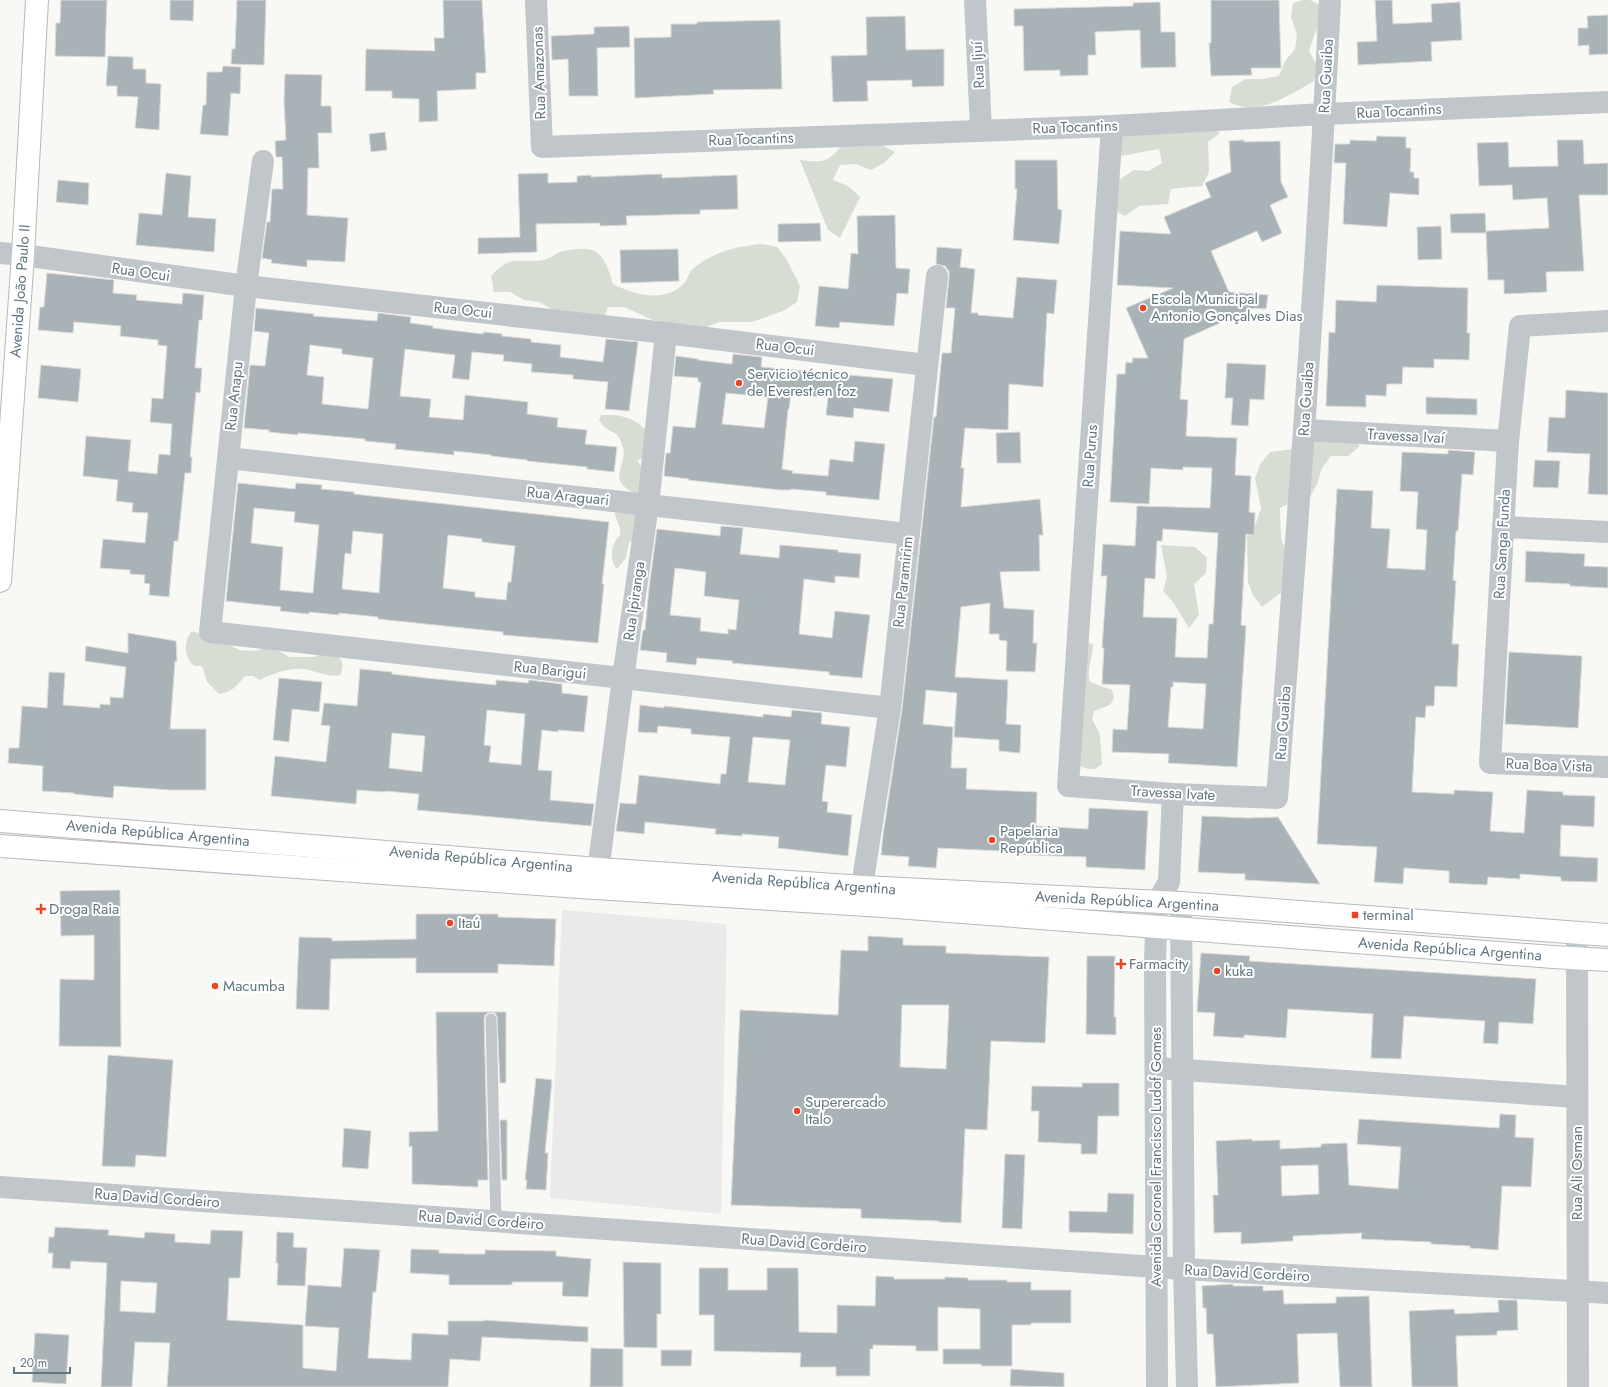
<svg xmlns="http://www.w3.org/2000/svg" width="1608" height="1387" font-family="Jost,sans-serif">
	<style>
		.built { fill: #e9eae9 }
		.green { fill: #d8ddd4 }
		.building { fill: #a8b2b7; stroke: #dadad8; fill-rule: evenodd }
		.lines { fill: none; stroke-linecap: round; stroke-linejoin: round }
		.secondary-casing { stroke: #b3babe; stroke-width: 24 }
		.service { stroke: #c1c6ca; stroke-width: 11 }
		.minor { stroke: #c1c6ca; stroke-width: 22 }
		.tertiary { stroke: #c1c6ca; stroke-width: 22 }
		.secondary { stroke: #fff; stroke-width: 22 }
		.poi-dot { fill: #e74726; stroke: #fff; stroke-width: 1.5 }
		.labels { text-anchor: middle; stroke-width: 4; stroke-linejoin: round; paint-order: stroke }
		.street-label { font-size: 15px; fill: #627681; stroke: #fff }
		.poi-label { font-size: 15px; fill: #627681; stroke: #fff; text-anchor: start }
	</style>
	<rect width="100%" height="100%" fill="#f8f8f5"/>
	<path class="built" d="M562 910 727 924 721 1214 550 1198Z"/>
	<g class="green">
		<path d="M1303 0H1310L1322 6V22L1314 35 1309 51 1317 65 1314 81C1295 92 1266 111 1244 107 1239 106 1233 104 1229 102L1232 87 1246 79H1263L1279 76 1285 61 1295 49 1297 34 1291 18 1293 3Z"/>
		<path d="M1208 123 1220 133 1208 142 1209 172 1202 186 1171 189 1168 204 1139 206 1125 216 1114 210 1119 180 1134 170 1149 171 1162 163 1159 149 1116 157 1112 142 1125 133Z"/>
		<path d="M844 143 880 144 895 152 884 163 871 170 856 164 840 165 833 180 848 186 860 197 840 238 828 230 800 160C825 163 828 162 844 143Z"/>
		<path d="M762 244 777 247 787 260 800 286 797 302 783 311 752 322H719L704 328 653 320 624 307H608L603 321 553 310 539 302 524 300 510 292H494L491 276C512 253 518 264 544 260 550 259 555 254 560 252 596 244 603 250 613 284 634 295 667 304 685 282 688 278 689 272 693 269 711 252 738 246 762 244Z"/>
		<path d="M601 415C626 414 635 419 652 435L645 458 637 460 650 481 637 495C622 486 615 482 622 463 623 457 625 454 623 448 622 444 619 436 616 434 608 429 605 429 599 420Z"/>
		<path d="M1331 433 1346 434 1360 446 1348 456H1331L1322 468 1317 484 1309 499 1294 501 1280 508 1281 538 1293 569 1291 585 1262 607 1253 595 1248 582 1247 536 1256 523 1261 508 1255 478 1261 463 1270 452 1302 448Z"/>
		<path d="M615 512H641L636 541 629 542 626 558 617 569C611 562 610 550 615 542 616 539 620 536 620 534 622 527 615 521 615 512Z"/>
		<path d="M1161 545 1195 547 1207 558 1206 573 1194 584 1199 615 1189 628 1173 602 1163 591 1167 576Z"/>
		<path d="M192 631 226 643 239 650 254 651 268 648 276 649 289 657H314L321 654H337C343 661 344 666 340 675 328 677 320 673 309 670 291 666 275 673 260 680L253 676H245C237 685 232 693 219 694L207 682 202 666H194C184 657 183 641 192 631Z"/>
		<path d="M1081 642 1093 644C1093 657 1086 669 1090 682L1112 690 1114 698 1110 705 1094 711 1092 719 1100 734 1102 764 1095 769H1088L1080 766Z"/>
	</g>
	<g class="building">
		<path d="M61 0H107L105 57 55 56 56 23H60Z"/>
		<path d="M170 0H194L193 21 170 20Z"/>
		<path d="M237 0H266L264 65 231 64 232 49H235Z"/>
		<path d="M443 0H482L486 73H476V89L437 91 438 121 419 122V99L392 98V91H365L366 49 435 51 434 38H444Z"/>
		<path d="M1211 0H1279L1281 68H1251L1252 75 1211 76 1209 43H1211Z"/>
		<path d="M1375 0H1392L1393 24 1432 22 1431 4 1460 2 1462 40 1431 42 1432 61 1358 65 1357 42 1377 41Z"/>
		<path d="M1160 2 1161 32H1175L1176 67 1141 68 1140 30 1095 32 1096 55H1088V75L1060 76V70L1024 71 1023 26H1014V9L1133 6V3Z"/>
		<path d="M1608 15V54L1589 55V45L1578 46V28H1588L1587 16Z"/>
		<path d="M905 16 906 50 944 49V86L912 87V80L867 81 868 101 833 102 831 56 867 55 866 17Z"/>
		<path d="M780 20 782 89 713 90 714 94 635 98 634 38 671 37V24H697V22Z"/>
		<path d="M629 26 630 47 597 48 598 96H569L568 59 552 60 551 36 594 34V27Z"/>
		<path d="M108 56 133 57V69H146V83L161 84 159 130 135 128 138 97 117 96V86H106Z"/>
		<path d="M223 66 241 67 240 94 231 93 228 136 200 134 203 105H206L207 72H222Z"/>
		<path d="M285 74 322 75 321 106H331L332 133H318L319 168H308L307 215 348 218 345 262 307 260V267L271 263 272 260 262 258 267 222H270L272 189H283L282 157H276L275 141 286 140 284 101Z"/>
		<path d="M385 132 387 150 371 152 369 134Z"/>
		<path d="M1377 136 1406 137V148H1411L1410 172H1414V178H1419V195L1390 193 1387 227 1343 224 1346 163H1334L1335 144H1350V140L1376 141Z"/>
		<path d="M1244 140V142L1280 141 1281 182 1288 197 1270 205 1282 233 1262 242 1257 231 1211 251 1229 292 1268 295 1266 309 1254 308 1184 339 1180 399 1188 400 1186 436 1237 438 1235 475 1251 476 1249 512 1255 513 1254 535 1246 534 1241 625 1246 626 1237 767 1168 763 1169 754 1112 752 1113 729 1127 730 1130 685 1102 684 1104 648H1102L1107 576H1101L1103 544 1135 546 1137 506 1210 508 1212 468 1183 467V470L1151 468 1149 504 1110 502 1117 374H1125L1126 362 1132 363 1133 358H1148L1126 308 1173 288 1117 285 1120 231 1171 234 1164 217 1211 197 1205 183 1231 172 1229 141ZM1163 529 1218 533 1213 624H1209L1207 658 1175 657 1177 618 1143 617 1145 578 1155 579 1157 541H1162ZM1173 682 1206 684 1203 729 1168 727 1171 687H1173Z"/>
		<path d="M1557 140H1583L1584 164 1608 163V195H1579L1584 271 1546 272 1547 292 1504 294V280H1488L1486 231 1549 228 1547 198 1513 200 1512 185 1479 186 1477 143 1508 142 1509 167 1558 166Z"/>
		<path d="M1015 160H1057L1058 209 1062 210 1059 244 1013 240 1017 189H1015Z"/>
		<path d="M166 173 191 176 188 217 216 219 214 252 136 245 139 213 162 215Z"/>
		<path d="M548 173V183L577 182V176L591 175V177L662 174V178L737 175 738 209 700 210V214L626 216 627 225 600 226V223L536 224 537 252 478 254V238L520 237 518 174Z"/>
		<path d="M58 180 89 183 88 205 56 202Z"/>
		<path d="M1485 213 1486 233H1451L1450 214Z"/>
		<path d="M895 215 896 268 910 269 908 294 897 293 894 326 840 322 839 328 815 326 819 286 848 289 851 253 858 254 857 216Z"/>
		<path d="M820 223 821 241 778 242V224Z"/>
		<path d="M1441 226 1442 259 1418 260 1417 227Z"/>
		<path d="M937 247 962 249 960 267 975 269 971 313H978V315L1013 318 1017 277 1057 280 1054 314 1047 313 1043 387 1009 384 1008 430 965 428 961 468H964L961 507 1040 499 1043 535H1039L1040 571 1000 572 1004 608 1034 610 1033 643H1037L1035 672 1006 671 1007 641 999 640V634H989L990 603 961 607 955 677 1008 680 1006 724 1021 725 1020 753 999 751V740L954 737 957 693 926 690 923 724 953 727 951 768H967L966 789 1037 792 1036 826 1088 829 1089 808 1148 811 1145 870 1086 867V857L1002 854V851L938 848 936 868 908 866 909 857 881 855 883 835 902 709 934 417H936L942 353H951L955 308H946L949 277V271L945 266 936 264Z"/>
		<path d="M678 249 679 281 621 283 620 250Z"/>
		<path d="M47 273 114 280 113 293 137 295 136 300 182 304 183 293 204 295 202 320H199L195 368H202L200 393 196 392 190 457H192L191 473H185L178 541H174L169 597 149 595 150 584 144 583 145 575 130 574V570L100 568 103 539 145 543 148 513 132 512 133 503 116 501 118 480 83 476 86 436 131 440 128 471 157 474 159 454 170 455 172 424 150 422 152 398 163 399 167 346 158 345V340L120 336 121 326 74 322 73 333 38 330 40 307H44Z"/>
		<path d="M1377 285 1468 288 1467 333H1470L1469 360 1434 359V368L1403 367 1402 384H1387L1386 396 1366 395V407L1326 406 1329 332 1335 333 1336 300 1376 302Z"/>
		<path d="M256 308 314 314 313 316 377 321 378 313 411 317 410 323 433 326V328L483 334 484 332 502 334V336L531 339V342L561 345 560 357 603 362 606 339 638 342 629 411 605 409 608 382 573 379V375L531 372 532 364 503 361 504 355 472 352 469 380 452 378 455 355 405 349 400 396 431 399 429 417 463 420 465 395 528 402 527 414 558 418 557 427 587 430 585 444 617 447 614 472 587 469V467L527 461V460L491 456V455L454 451V455L395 449 396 444 365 441V439L298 433V435L269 432V430L244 428 250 365 265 366 269 333 254 331ZM310 345 342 349V354L373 358 368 409 322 404 324 377 307 375Z"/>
		<path d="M733 354 762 357 761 367 893 379 889 412 854 408 853 418 826 415 828 398 791 394 789 409H788L782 469 793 471 792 473 828 476 830 459 853 462 855 441 885 444 879 500 826 495V492L791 489V490H780L688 480 689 479 664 476 666 453H670L673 426 695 428 701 382H698V378L674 376 676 356 698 359V360L732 364ZM726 393 768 397 764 428 722 424Z"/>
		<path d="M1227 363 1266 365 1264 400 1250 399 1248 426 1231 425 1233 398H1225Z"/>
		<path d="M41 365 81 369 78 402 38 398Z"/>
		<path d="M1566 390 1608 393V495L1588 494 1590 454 1547 452 1549 417 1565 418Z"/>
		<path d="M1426 397 1477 399V415L1426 414Z"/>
		<path d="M1020 432 1021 463H997L996 433Z"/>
		<path d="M1448 450 1475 452 1473 475 1462 474 1458 531H1456L1453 580 1456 581 1452 644H1459L1457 687 1435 686 1434 706H1426L1425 718 1416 717 1412 792 1454 794V790L1493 792 1490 831 1524 833 1527 790 1563 792V795L1595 796 1594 827 1561 825 1560 856 1598 858 1597 882 1561 881V877L1520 874V879L1488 877 1487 885 1449 883V871L1404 868 1403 884 1374 882 1377 847 1317 844 1337 489 1373 491 1371 528 1390 529 1387 568 1425 570 1427 530 1416 529 1418 492 1400 491 1402 452 1448 454Z"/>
		<path d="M1535 460 1560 461 1558 488 1533 487Z"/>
		<path d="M238 483 295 489 296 483 322 485 321 489 354 492V494L609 522 602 584H604L598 643 503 635V632L378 619V617L339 613V615L309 612V614L280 611 281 607 226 601ZM254 508 295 512 294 522 319 525 313 593 280 590 283 547 251 543ZM353 531 383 534 379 593 342 589 345 553 351 554ZM448 535 482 539V542L515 546 511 582H508L506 600 475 597V592L443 588Z"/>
		<path d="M721 526 743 528 740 554 779 558 780 545 838 550V552L861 554 859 578 835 576V583L804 579 799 634 832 638 835 611 870 615 862 678 829 675V672L732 663 733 661 697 658 696 665 666 662 667 653 640 650 643 630H645L649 588 657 529 720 536ZM675 568 706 572 704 596 739 600 736 630 728 629V634L700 631 701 618 670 615Z"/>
		<path d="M1526 551 1585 554 1584 566 1608 567V588L1570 586V584L1525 582Z"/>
		<path d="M128 633 176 641 177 661H175L170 729H206V790H171L114 786 113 798 74 794V793L42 791 43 766 8 763 9 748H19L22 706 47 708 49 672 65 673 63 705 100 708V704L110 705V697L123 698 126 667 85 661 86 646 128 653Z"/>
		<path d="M1509 652 1582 656 1578 728 1505 724Z"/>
		<path d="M360 669 392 672V674L426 678 496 685V680L528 683 529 680 562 684V693L588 696 584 732 558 730V732L542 730 538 770 552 771 550 800 594 804 591 826 417 810 419 794 385 791V792L357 790 356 804 271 796 275 756 326 762 330 726 321 725 324 703 357 706ZM487 710 525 714 521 765 489 762 491 746 484 745ZM392 733 425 736 422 772 389 768Z"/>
		<path d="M279 678 322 682 319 712 292 709 289 742 273 740Z"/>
		<path d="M640 705 664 708V706L763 717V714L791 717 792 710 822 713 821 724 850 727 846 767 826 765 822 801 828 802 827 812 852 815 848 856 778 848 779 837 742 834V836L715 834 716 829 645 822 644 834 616 831 620 803 636 804 639 775 720 784 721 774H726L730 737 691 734V729L658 726 657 733 638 732ZM753 737 790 740 785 785 748 782Z"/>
		<path d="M1202 816 1248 818 1278 817 1320 884 1245 880V874L1198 872Z"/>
		<path d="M120 890 121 1047 59 1046 60 979 94 980V935L61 936 60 891Z"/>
		<path d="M416 914H498V917L556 919 554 966 498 964V973H416V958L331 959 329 1010 296 1009 299 937 332 938V941L416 939Z"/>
		<path d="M868 936 903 938V945L946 946V953L1049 957 1045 1043 991 1041 987 1130 965 1129 961 1223 939 1222V1221L861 1218V1209L731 1205 740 1010 838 1015 841 950 868 951ZM902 1005H949L946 1069 900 1067Z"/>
		<path d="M1201 953 1250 956 1249 961 1536 979 1533 1024 1499 1022 1498 1044 1483 1043 1485 1021 1404 1016 1401 1059 1371 1058 1373 1014 1288 1009 1286 1038 1244 1035V1038L1213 1036 1215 1013 1197 1012Z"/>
		<path d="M1087 956H1115L1114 1017H1116V1035L1086 1034Z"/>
		<path d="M436 1012H506V1083H500L497 1016 495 1013 490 1012 485 1015 484 1019 488 1180H478V1187L412 1184V1146L409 1147V1132L438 1131Z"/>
		<path d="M108 1055 173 1060 166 1157 136 1155 135 1167 102 1166Z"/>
		<path d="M536 1078 552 1080 545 1153H548L546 1190 526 1189 527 1180H525Z"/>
		<path d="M1082 1083H1119V1116H1098L1097 1154H1081V1144L1038 1142 1039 1111H1031L1032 1086 1082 1087Z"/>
		<path d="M1500 1114 1516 1115 1515 1137 1534 1138 1531 1187 1502 1186 1498 1250 1470 1248V1246L1431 1244V1242L1361 1239 1362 1233 1293 1236V1241L1241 1244V1232L1214 1233 1213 1195H1218L1216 1141 1252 1139V1141L1280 1140V1149L1321 1147V1144L1347 1143 1349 1185 1398 1189 1401 1147 1357 1144 1359 1119 1499 1128ZM1318 1165 1319 1194 1282 1196 1281 1166Z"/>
		<path d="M500 1120H507V1180H502Z"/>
		<path d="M344 1128 371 1131 368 1169 342 1167Z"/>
		<path d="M1005 1154 1025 1155 1022 1229 1002 1228Z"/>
		<path d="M1108 1193 1134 1194 1133 1234 1069 1232V1211L1107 1212Z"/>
		<path d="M55 1227 109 1230 108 1235 144 1238 145 1232 175 1234V1242L210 1244 211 1230 243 1231 240 1278H229L227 1320 303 1325V1368L336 1371 339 1328 305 1326 308 1285 341 1287 344 1248 380 1250 376 1292H373L368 1358 411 1360 412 1333 448 1335V1321H484V1320L588 1327V1342L482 1337 480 1361 450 1359 448 1387H167L170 1343 135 1342 132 1387H101L107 1263 71 1261 70 1269 52 1268 53 1253H48L49 1237H54ZM121 1281 157 1283 155 1313 120 1311Z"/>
		<path d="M277 1232 294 1233 293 1247 307 1248 305 1286 277 1285 278 1263H276Z"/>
		<path d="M411 1249 439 1250V1253L467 1254H485V1250L556 1251V1256L591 1259 588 1297 562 1296 563 1282H512V1285H449V1275L410 1273Z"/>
		<path d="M623 1262 661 1263V1314H657V1348L624 1347Z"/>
		<path d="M699 1268H728V1290H767V1268H798L799 1332 837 1333V1305L875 1306 876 1276 894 1277V1279H945V1277L968 1278V1280H1007V1282H1031V1290H1071V1323H1031V1325H1012V1366H981V1364H943V1349H980V1309L938 1307V1351H916V1346L873 1345V1349H870V1376H836V1367H800L801 1353 714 1351V1315H699Z"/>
		<path d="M1233 1284V1286H1263V1291L1283 1290 1284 1304 1336 1303V1297L1369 1296 1372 1387H1340L1337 1333 1297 1334 1299 1383 1216 1387 1213 1334H1207L1206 1308H1203L1202 1286Z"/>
		<path d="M1498 1300H1517L1518 1330 1497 1331V1335L1456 1336 1458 1387H1412L1409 1311 1454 1309 1455 1314 1499 1312Z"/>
		<path d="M35 1333 69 1335 66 1384 32 1382Z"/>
		<path d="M591 1348 623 1349V1387H590Z"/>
		<path d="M661 1350H692L691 1366H661Z"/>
		<path d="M1011 1369 1064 1373V1387L1010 1386Z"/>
	</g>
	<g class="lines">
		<g class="secondary-casing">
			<g id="secondary">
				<path d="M0 581 23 255 37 0"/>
				<path d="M0 821 598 869 863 887 1181 903 1608 935"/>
				<path d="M0 846 580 887 883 906 1553 957 1608 960"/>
			</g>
		</g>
		<path class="service" d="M491 1019 496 1221"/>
		<g class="minor">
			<path d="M536 0 542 147 1112 126 1324 114 1608 102"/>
			<path d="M975 0 981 130"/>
			<path d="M1112 126 1068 786 1173 794 1277 798C1297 532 1317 266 1330 0"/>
			<path d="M263 161 246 286 210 632 890 708"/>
			<path d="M0 253 23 255 246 286 666 333 926 365"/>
			<path d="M1608 321 1520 326 1508 441 1490 763 1608 767"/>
			<path d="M1305 430 1508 441"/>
			<path d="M228 458 908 534"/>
			<path d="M1503 527 1608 532"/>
			<path d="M596 887 623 678 648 505 666 333"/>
			<path d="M1157 902 1169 882 1173 794"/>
			<path d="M859 905 890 708 937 276"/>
			<path d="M1577 933 1578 1387"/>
			<path d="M1156 1068 1577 1097"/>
			<path d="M0 1187 1184 1269 1608 1293"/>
		</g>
		<g class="tertiary">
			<path d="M1181 903 1184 1269 1187 1387"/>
			<path d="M1157 1387 1155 961 1157 902"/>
		</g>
		<use href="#secondary" class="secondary"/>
	</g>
	<g class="poi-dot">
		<circle cx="1143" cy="308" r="4"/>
		<circle cx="739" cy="383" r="4"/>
		<circle cx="992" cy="840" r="4"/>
		<path d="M39 903h4v4h4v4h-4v4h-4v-4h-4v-4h4z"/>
		<rect x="1351" y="911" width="8" height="8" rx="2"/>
		<circle cx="450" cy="923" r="4"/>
		<path d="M1119 958h4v4h4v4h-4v4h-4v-4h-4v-4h4z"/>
		<circle cx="1217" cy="971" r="4"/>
		<circle cx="215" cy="986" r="4"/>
		<circle cx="797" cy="1111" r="4"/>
	</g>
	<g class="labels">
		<g class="street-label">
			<text transform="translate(978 65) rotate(-93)" y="5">Rua Ijuí</text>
			<text transform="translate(539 73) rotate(-92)" y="5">Rua Amazonas</text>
			<text transform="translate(1326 76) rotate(-87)" y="5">Rua Guaiba</text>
			<text transform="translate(1399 111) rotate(-3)" y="5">Rua Tocantins</text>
			<text transform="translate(1075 127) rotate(-2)" y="5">Rua Tocantins</text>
			<text transform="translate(751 139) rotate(-2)" y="5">Rua Tocantins</text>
			<text transform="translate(141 272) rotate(8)" y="5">Rua Ocui</text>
			<text transform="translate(20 291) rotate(-86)" y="5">Avenida João Paulo II</text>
			<text transform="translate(463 310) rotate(6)" y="5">Rua Ocui</text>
			<text transform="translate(785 347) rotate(7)" y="5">Rua Ocui</text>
			<text transform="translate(234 396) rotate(-84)" y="5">Rua Anapu</text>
			<text transform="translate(1306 399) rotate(-86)" y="5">Rua Guaiba</text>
			<text transform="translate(1406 436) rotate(3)" y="5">Travessa Ivaí</text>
			<text transform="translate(1090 456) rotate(-86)" y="5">Rua Purus</text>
			<text transform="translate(568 496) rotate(6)" y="5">Rua Araguari</text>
			<text transform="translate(1502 544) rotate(-87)" y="5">Rua Sanga Funda</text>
			<text transform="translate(903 582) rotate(-84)" y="5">Rua Paramirim</text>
			<text transform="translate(634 601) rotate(-82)" y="5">Rua Ipiranga</text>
			<text transform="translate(550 670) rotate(6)" y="5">Rua Barigui</text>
			<text transform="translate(1283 723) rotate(-86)" y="5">Rua Guaiba</text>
			<text transform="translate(1549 765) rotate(2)" y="5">Rua Boa Vista</text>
			<text transform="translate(1173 793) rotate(3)" y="5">Travessa Ivate</text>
			<text transform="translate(158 833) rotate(5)" y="5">Avenida República Argentina</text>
			<text transform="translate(481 859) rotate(5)" y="5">Avenida República Argentina</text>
			<text transform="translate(804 883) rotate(4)" y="5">Avenida República Argentina</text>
			<text transform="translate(1127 901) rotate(3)" y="5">Avenida República Argentina</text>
			<text transform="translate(1450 949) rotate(4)" y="5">Avenida República Argentina</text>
			<text transform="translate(1156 1157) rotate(-90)" y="5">Avenida Coronel Francisco Ludof Gomes</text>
			<text transform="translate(1577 1173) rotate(-90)" y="5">Rua Ali Osman</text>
			<text transform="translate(157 1198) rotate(4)" y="5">Rua David Cordeiro</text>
			<text transform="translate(481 1220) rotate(4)" y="5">Rua David Cordeiro</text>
			<text transform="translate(804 1243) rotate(4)" y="5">Rua David Cordeiro</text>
			<text transform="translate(1247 1273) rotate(3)" y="5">Rua David Cordeiro</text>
		</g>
		<g class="poi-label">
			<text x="1151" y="304">Escola Municipal<tspan x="1151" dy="17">Antonio Gonçalves Dias</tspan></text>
			<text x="747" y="379">Servicio técnico<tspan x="747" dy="17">de Everest en foz</tspan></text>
			<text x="1000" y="836">Papelaria<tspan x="1000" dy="17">República</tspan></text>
			<text x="49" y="914">Droga Raia</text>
			<text x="1363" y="920">terminal</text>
			<text x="458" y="928">Itaú</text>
			<text x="1129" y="969">Farmacity</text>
			<text x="1225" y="976">kuka</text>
			<text x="223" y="991">Macumba</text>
			<text x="805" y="1107">Superercado<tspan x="805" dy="17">Italo</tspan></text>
		</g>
	</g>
	<path d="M14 1367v6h56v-6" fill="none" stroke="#627681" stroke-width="2"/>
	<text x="20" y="1367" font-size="12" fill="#627681" stroke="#ffffff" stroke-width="3" paint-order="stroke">20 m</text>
</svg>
